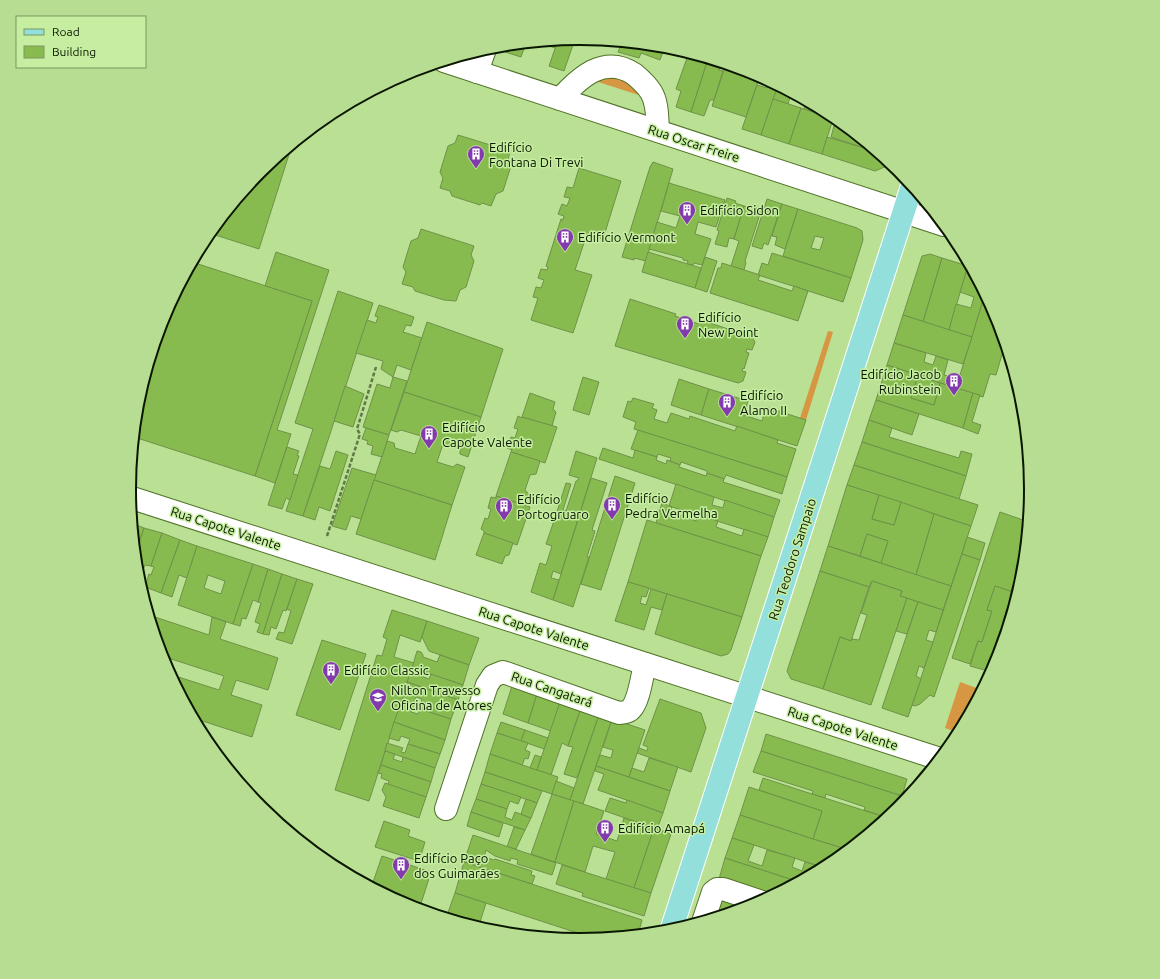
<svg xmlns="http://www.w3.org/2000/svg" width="1160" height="979" font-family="Ubuntu,sans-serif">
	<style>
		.green { fill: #d79742 }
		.building { fill: #88bb4f; stroke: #6e9248; fill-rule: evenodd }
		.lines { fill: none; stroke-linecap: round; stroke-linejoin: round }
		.minor-casing { stroke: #507228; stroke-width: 24 }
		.major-casing { stroke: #fff; stroke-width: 24 }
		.path { stroke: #5f7947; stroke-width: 2.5; stroke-dasharray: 4 2; stroke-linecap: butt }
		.minor { stroke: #fff; stroke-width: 22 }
		.major { stroke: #92dfdb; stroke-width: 22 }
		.labels { text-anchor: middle; stroke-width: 3; stroke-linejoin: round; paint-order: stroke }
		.street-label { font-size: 13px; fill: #0a1700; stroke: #c6eea0 }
		.poi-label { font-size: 13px; fill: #0a1700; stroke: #c6eea0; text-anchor: start }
		.rim { fill: none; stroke: #0a1700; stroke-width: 2 }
	</style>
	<rect width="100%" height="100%" fill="#b9e093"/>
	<g class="green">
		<path d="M620 73 645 97 592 80Z"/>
		<path d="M828 331 833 332 806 420 800 418Z"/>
		<path d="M960 682 982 690 959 733 945 728Z"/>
	</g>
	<g class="building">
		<path d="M575 39 564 71 549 66 558 40Z"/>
		<path d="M558 40 555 48 540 43 541 42Z"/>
		<path d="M600 40 665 46 660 60 641 53 639 58 618 52 620 47Z"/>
		<path d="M526 43 521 57 508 53 510 45Z"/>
		<path d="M510 45 508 53 497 49 498 46Z"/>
		<path d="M695 55 708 59 691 112 676 107 681 91 676 89 687 58 693 60Z"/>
		<path d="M708 59 721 63 719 70 723 71 714 100H710L704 116 691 112Z"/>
		<path d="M726 64 753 72 760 76 746 117 712 106Z"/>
		<path d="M769 81 778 86 761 135 742 129 757 85 767 88Z"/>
		<path d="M778 86 791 93 788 104 773 99Z"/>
		<path d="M773 99 801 108 789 144 761 135Z"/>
		<path d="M806 101 831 114 838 120 804 109Z"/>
		<path d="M801 108 833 119 822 154 789 144Z"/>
		<path d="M834 126 845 129 846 126 877 152 831 137Z"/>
		<path d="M458 135 510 151 508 160 511 166 503 191 496 194 491 206 482 203 480 205 452 196 450 191 440 188 443 178 440 172 448 146 455 143Z"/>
		<path d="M827 137 877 152 889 162 887 166 875 171 822 154Z"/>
		<path d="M292 145 259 249 209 233 261 170Z"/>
		<path d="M653 162 673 169 646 261 634 258V260L622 257 650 167Z"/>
		<path d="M579 168 621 181 603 239 587 234 575 270 592 275 573 333 531 320 538 298 533 297 536 287 541 288 544 280 538 278 541 269 547 270 548 267 546 266 561 219 563 220 564 216 558 214 562 204 567 206 570 198 564 197 567 187 573 188Z"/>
		<path d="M669 183 725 200 716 227 698 222 695 234 711 239 702 265 694 263 693 265 687 264 688 261 683 260V258L649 249 657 222 676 228 680 216 661 211Z"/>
		<path d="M727 198 736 201 735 203 744 206 734 239 729 238 727 247 715 244 719 231 717 230Z"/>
		<path d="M767 199 782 204 768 245 764 243 762 249 752 246Z"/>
		<path d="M782 204 798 209 785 249 775 245 777 237 772 236Z"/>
		<path d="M752 205 757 207V209L761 211 745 261 746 262 744 270 731 266 739 241 734 239 744 206 751 208Z"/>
		<path d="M798 209 857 228 862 231 863 240 851 278 783 256ZM815 236 824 238 820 250 811 248Z"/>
		<path d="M421 229 474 246 471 255 474 261 466 287 460 290 456 301 444 300 415 291 413 287 402 284 406 272 403 267 411 241 418 238Z"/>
		<path d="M276 252 329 270 277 430 291 434 275 483 255 476 312 301 265 286Z"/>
		<path d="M648 252 701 268 695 288 642 272Z"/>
		<path d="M772 253 851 278 843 302 758 275 762 263 768 265Z"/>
		<path d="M930 254 942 258 923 322 903 315 922 256Z"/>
		<path d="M705 257 717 261 707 292 695 288Z"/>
		<path d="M942 258 968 266 949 330 923 322Z"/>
		<path d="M192 262 312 301 255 476 134 437 137 405 169 305Z"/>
		<path d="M722 263 760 275 758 280 792 291 794 286 808 291 798 321 710 293 718 268H721Z"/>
		<path d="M968 266H970L985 294 972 337 949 330 956 304 971 308 974 297 960 292Z"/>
		<path d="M338 291 373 303 303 516 286 511 313 429 295 423Z"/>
		<path d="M985 294 997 317 1005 344 996 375 990 374 983 397 956 388Z"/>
		<path d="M630 299 676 314 675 316 699 324 701 320 752 337 755 342 752 350 747 349 746 352 749 353 744 369 743 368 742 371 746 372 743 381 738 383 615 346Z"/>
		<path d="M379 305 414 317 411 326 406 325 403 332 422 338 411 370 397 365 393 377 381 369 383 361 356 353 367 320 376 323 378 317 375 316Z"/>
		<path d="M903 315 972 337 963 364 894 343Z"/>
		<path d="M427 322 503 349 481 417 404 392Z"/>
		<path d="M159 331 161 332 137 405V401Z"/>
		<path d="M894 343 926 353 924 362 933 365 936 356 948 360 944 375 958 379 956 388 887 365Z"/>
		<path d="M887 365 918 375 911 398 934 405 940 383 973 393 963 428 876 400Z"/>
		<path d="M918 375 940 383 934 405 911 398Z"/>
		<path d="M393 377 407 381 389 435 363 427 377 384 390 388Z"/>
		<path d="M583 377 599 382 589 415 573 410Z"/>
		<path d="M679 379 709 389 701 415 671 405Z"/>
		<path d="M345 386 364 394 353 427 334 421Z"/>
		<path d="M709 389 748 401 744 415 762 421 766 407 806 420 797 446 701 415Z"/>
		<path d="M404 392 481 417 468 457 460 454V449L443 444 437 462 453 467 457 464 465 467 452 505 374 480 387 441 394 443 395 448 415 454 421 436 401 430 397 432 391 430Z"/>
		<path d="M530 393 555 402 553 409 556 412 552 426 522 417Z"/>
		<path d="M973 393 980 395 972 422 981 425 978 434 963 428Z"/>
		<path d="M633 398 654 404 652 408 657 410 654 419 667 423 671 413 689 419 690 416 735 431 737 426 778 440 777 443 796 449 787 477 634 429 636 422 623 417 628 401 631 402Z"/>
		<path d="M876 400 919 414 912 435 869 420Z"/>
		<path d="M518 416 522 418V417L557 427 545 463 511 452 512 450 507 448 511 437 515 438 518 429 514 428Z"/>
		<path d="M869 420 892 428 889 437 959 458 961 451 972 454 966 476 862 442Z"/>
		<path d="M366 428 389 435 382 457 371 454 373 446 367 444 368 441 362 439Z"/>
		<path d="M638 430 787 477 782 494 726 475 724 479 707 473V471L681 462 680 465 670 461 671 458 658 454 657 457 631 449Z"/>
		<path d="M862 442 966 476 959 499 854 465Z"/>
		<path d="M287 447 299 451 297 455 299 456 293 474 298 475 290 500 286 498 282 509 268 505Z"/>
		<path d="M603 448 633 458 635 450 657 457 656 460 666 464 667 460 680 465 679 467 706 476 707 473 724 479 723 482 780 500 774 517 599 459Z"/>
		<path d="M336 451 348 455 330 511 319 507 315 520 303 516 320 466 330 469Z"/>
		<path d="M576 451 597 458 561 574 553 571 551 578 559 580 553 600 531 592 540 563 546 565 552 546 546 544 555 518 557 519 559 512H557L566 483 571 484 563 510 566 511 576 481H577L579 478 569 475Z"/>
		<path d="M511 452 540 461 536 474 530 475 525 490 529 494 525 506 496 496Z"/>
		<path d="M854 465 978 505 971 526 847 485Z"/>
		<path d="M352 468 376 475 361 519 351 516 346 530 332 526Z"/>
		<path d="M615 476 635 483 601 590 581 584Z"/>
		<path d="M591 478 607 483 592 530 595 531 587 557H589L573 607 553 600Z"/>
		<path d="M374 480 452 505 435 560 356 534Z"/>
		<path d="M676 484 714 497 712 505 723 508 725 500 774 517 768 537 669 506Z"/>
		<path d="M847 485 879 495 872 519 894 525 901 502 934 514 916 575 881 563 888 541 867 534 860 556 828 546Z"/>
		<path d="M879 495 901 502 894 525 872 519Z"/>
		<path d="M496 496 530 507 517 545 484 533V531L481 529 485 518 488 519 491 509 488 508 491 497 496 498Z"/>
		<path d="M662 503 672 507 670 512 696 521 698 515 718 521 716 527 742 536 744 529 768 537 761 556 656 523Z"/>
		<path d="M1000 512 1023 520 1025 516 1029 517 1023 578 1019 589 1015 587 1013 592 995 586 987 610 992 611 982 642 978 641 970 664 952 658Z"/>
		<path d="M934 514 971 526 951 586 916 575Z"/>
		<path d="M647 520 761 556 742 617 628 582Z"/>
		<path d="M132 523 144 528 135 555Z"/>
		<path d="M144 528 162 533 151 566 145 565 142 573 140 572 138 579 135 555Z"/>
		<path d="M162 533 180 540 161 593 145 587 149 574 151 575 154 567 151 566Z"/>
		<path d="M484 533 513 543 509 555 505 556 502 564 476 555Z"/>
		<path d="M867 534 888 541 881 563 860 556Z"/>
		<path d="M967 537 985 543 980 560 962 554Z"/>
		<path d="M180 540 197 546 187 578 179 575 172 597 161 593Z"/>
		<path d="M197 546 253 564 233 624 178 605ZM208 575 225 581 221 594 204 588Z"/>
		<path d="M828 546 951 586 943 610 900 596 902 591 872 581 869 587 820 571Z"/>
		<path d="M962 554 980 560 934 697 930 695 920 704 915 706 912 705Z"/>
		<path d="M253 564 268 569 258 602 253 600 246 619 242 618 240 626 233 624Z"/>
		<path d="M268 569 282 574 263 634 257 632 260 624 255 622 261 603 258 602Z"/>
		<path d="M820 571 869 587 851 641 840 637 823 689 791 679 787 671Z"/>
		<path d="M282 574 297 579 286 611 283 610 276 629 271 627 269 635 263 634Z"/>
		<path d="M297 579 313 584 292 644 276 639 279 632 284 633 291 611 287 609Z"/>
		<path d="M872 581 902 591 900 596 907 598 871 705 823 689 840 637 851 641 852 639 859 640 867 615 861 613Z"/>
		<path d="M628 582 649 588 646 597 642 596 640 603 646 605 651 589 667 594 662 610 651 607 644 630 615 621Z"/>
		<path d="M995 586 1013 592 1015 587 1019 589 997 662 989 677 986 676 988 671 970 666 978 641 982 642 992 611 987 610Z"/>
		<path d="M667 594 742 617 731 650 728 654 721 656 655 634Z"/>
		<path d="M907 598 918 602 907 634 896 631Z"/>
		<path d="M918 602 943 610 936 632 929 630 926 640 933 642 924 668 919 666 916 676 921 679 908 717 882 708Z"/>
		<path d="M392 610 427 621 420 642 400 635 394 657 414 663 369 801 335 790 377 655 382 656 387 639 383 637Z"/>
		<path d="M149 615 209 635 212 617 226 622 220 639 278 658 268 690 236 680 231 695 262 705 252 737 193 718 169 674 219 690 224 676 162 656V658Z"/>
		<path d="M427 621 479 638 469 665 429 651 422 637Z"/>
		<path d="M322 640 366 654 340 730 296 715Z"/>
		<path d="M417 651 421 652 423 655V657L437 662 440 655 469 665 463 685 412 668Z"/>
		<path d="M412 668 417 670 415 674 429 679 431 674 463 685 458 700 407 682Z"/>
		<path d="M407 682 458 700 451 719 422 710 424 704 421 703 422 699 416 697 413 707 401 703Z"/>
		<path d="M512 686 537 694 528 723 503 714Z"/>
		<path d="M537 694 560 702 551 731 528 723Z"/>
		<path d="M660 699 701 713 706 728 691 772 637 753 639 748 647 751 648 747 643 745Z"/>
		<path d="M560 702 581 708 568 746 562 743 551 775 537 770Z"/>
		<path d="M401 703 413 707 411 712 418 714 420 709 451 719 445 740 394 722Z"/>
		<path d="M581 708 599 715 577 778 564 774 573 747 568 746Z"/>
		<path d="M599 715 612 719 583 804 570 800Z"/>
		<path d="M612 719 645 730 629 777 596 766 600 755 611 758 613 750 603 747Z"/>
		<path d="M394 722 445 740 440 754 408 744 410 739 401 736 399 741 389 738Z"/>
		<path d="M501 722 525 730 521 741 497 733Z"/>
		<path d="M525 730 548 738 544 749 521 741Z"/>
		<path d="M497 733 528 743 525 750 530 752 528 759 525 758 522 765 490 754Z"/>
		<path d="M766 734 907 779 902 796 761 751Z"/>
		<path d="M387 743 403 748 401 752 405 753 408 744 440 754 435 768 385 751Z"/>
		<path d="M385 751 395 754 393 759 402 762 403 757 435 768 431 782 381 765Z"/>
		<path d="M761 751 902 796 897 811 888 818 864 810 865 807 826 794 825 798 812 794 813 791 753 772Z"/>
		<path d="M490 754 558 777 552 794 485 772Z"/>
		<path d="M535 755 541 757 537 770 530 768Z"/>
		<path d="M649 758 678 767 670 791 629 777 632 768 644 772Z"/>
		<path d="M381 765 431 782 426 797 388 785 389 781 381 778 382 774 378 773Z"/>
		<path d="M596 766 670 791 663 813 598 790 604 774 595 771Z"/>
		<path d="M485 772 542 791 537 803 481 784Z"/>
		<path d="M763 778 812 794 888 818 849 850 813 839 822 811 759 790Z"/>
		<path d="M556 781 574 788 570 800 552 794Z"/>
		<path d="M385 783 426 797 419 818 383 806 386 797 382 790Z"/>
		<path d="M481 784 521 797 518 804 510 801 507 809 476 799Z"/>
		<path d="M749 787 822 811 813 839 740 815Z"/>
		<path d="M552 794 574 801 555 862 531 854Z"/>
		<path d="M610 798 626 803 627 800 663 813 657 829 605 811Z"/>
		<path d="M476 799 507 809 505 817 512 820 515 812 531 818 525 830 471 812Z"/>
		<path d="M526 799 537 803 531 818 521 814Z"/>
		<path d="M574 801 604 811 596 834 617 841 624 818 654 828 634 888 606 879 615 852 593 846 585 872 555 862Z"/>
		<path d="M471 812 503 823 499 837 467 826Z"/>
		<path d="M740 815 813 839 849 850 825 868 754 845 732 838Z"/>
		<path d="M384 821 410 830 408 836 425 842 419 861 375 847Z"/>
		<path d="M514 827 525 830 516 849 507 847Z"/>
		<path d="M654 828 671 834 651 893 634 888Z"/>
		<path d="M473 835 556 863 552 875 517 864 518 860 511 858 510 861 495 856 486 850 484 857 494 860 495 859 532 871 531 875 535 876 532 884 464 862Z"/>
		<path d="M732 838 754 845 748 861 762 866 767 850 795 858 792 867 802 871 805 862 825 868 799 882 725 858Z"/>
		<path d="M382 856 431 872 419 910 407 907 371 888Z"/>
		<path d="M725 858 799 882 773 896 719 879Z"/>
		<path d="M464 862 642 920 638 935 596 939 455 893Z"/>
		<path d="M562 865 651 893 644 916 582 896 583 893 556 884Z"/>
		<path d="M455 893 486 903 479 925 487 928 486 931 446 918Z"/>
		<path d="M714 894 740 902 737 911 705 921Z"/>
	</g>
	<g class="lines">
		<g class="minor-casing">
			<g id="minor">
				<path d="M444 61 944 225"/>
				<path d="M477 72 485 49"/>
				<path d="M560 99C579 78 604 54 634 74 640 79 647 85 651 92 658 103 657 118 658 131"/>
				<path d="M129 497 940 759"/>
				<path d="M446 809 487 685 493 676 503 672 619 713C624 712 628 713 631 709 639 701 642 676 645 664"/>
				<path d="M703 922 713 892 717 889H723L762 902"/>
			</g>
		</g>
		<g class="major-casing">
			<path id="major" d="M671 931 912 186"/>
		</g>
		<path class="path" d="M327 536 360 434 357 429 376 367"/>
		<use href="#minor" class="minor"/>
		<use href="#major" class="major"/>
	</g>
	<defs>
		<g id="building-pin" transform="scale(0.9)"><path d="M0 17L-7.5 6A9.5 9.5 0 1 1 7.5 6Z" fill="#833aad" stroke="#c6eea0"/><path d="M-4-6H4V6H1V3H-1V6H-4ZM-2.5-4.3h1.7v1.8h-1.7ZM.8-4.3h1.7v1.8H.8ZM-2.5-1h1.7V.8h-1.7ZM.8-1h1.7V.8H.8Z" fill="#fff"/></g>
		<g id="university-pin" transform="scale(0.9)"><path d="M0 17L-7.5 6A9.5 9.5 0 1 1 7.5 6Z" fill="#833aad" stroke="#c6eea0"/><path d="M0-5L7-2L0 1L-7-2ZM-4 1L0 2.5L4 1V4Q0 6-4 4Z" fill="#fff"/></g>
	</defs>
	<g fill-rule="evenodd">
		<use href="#building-pin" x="476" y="154"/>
		<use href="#building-pin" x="687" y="210"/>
		<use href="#building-pin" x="565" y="237"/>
		<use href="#building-pin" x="685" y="324"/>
		<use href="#building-pin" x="954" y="381"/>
		<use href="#building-pin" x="727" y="402"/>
		<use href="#building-pin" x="429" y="434"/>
		<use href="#building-pin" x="612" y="505"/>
		<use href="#building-pin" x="504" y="506"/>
		<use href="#building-pin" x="331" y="670"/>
		<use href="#university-pin" x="378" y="697"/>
		<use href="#building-pin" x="605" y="828"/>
		<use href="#building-pin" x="401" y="865"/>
	</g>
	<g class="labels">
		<g class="street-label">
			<text transform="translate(694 143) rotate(18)" y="5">Rua Oscar Freire</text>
			<text transform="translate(226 528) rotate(18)" y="5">Rua Capote Valente</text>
			<text transform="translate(792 559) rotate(-72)" y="5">Rua Teodoro Sampaio</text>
			<text transform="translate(534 628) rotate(18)" y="5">Rua Capote Valente</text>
			<text transform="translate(552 689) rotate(19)" y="5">Rua Cangatará</text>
			<text transform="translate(843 728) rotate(18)" y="5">Rua Capote Valente</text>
		</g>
		<g class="poi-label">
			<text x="489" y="152">Edifício<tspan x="489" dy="15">Fontana Di Trevi</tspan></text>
			<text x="700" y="215">Edifício Sidon</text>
			<text x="578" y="242">Edifício Vermont</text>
			<text x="698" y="322">Edifício<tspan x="698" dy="15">New Point</tspan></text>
			<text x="941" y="379" text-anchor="end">Edifício Jacob<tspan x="941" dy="15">Rubinstein</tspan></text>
			<text x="740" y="400">Edifício<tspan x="740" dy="15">Alamo II</tspan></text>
			<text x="442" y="432">Edifício<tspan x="442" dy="15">Capote Valente</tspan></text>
			<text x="625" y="503">Edifício<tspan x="625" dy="15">Pedra Vermelha</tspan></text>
			<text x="517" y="504">Edifício<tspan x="517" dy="15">Portogruaro</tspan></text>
			<text x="344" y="675">Edifício Classic</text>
			<text x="391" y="695">Nilton Travesso<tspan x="391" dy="15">Oficina de Atores</tspan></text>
			<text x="618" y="833">Edifício Amapá</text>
			<text x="414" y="863">Edifício Paço<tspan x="414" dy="15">dos Guimarães</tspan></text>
		</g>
	</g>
	<path d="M0 0H1160V979H0ZM136 489a444 444 0 1 1 888 0a444 444 0 1 1-888 0Z" fill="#b7dd93" fill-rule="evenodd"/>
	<path class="rim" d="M136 489a444 444 0 1 1 888 0a444 444 0 1 1-888 0Z"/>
	<rect x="16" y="16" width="130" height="52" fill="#c6eea0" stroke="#7b9860"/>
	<rect x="24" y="29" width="20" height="6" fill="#92dfdb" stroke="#7b9860"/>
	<text x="52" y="36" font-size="12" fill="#0a1700">Road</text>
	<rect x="24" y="46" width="20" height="12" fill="#88bb4f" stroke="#7b9860"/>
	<text x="52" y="56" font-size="12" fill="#0a1700">Building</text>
</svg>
